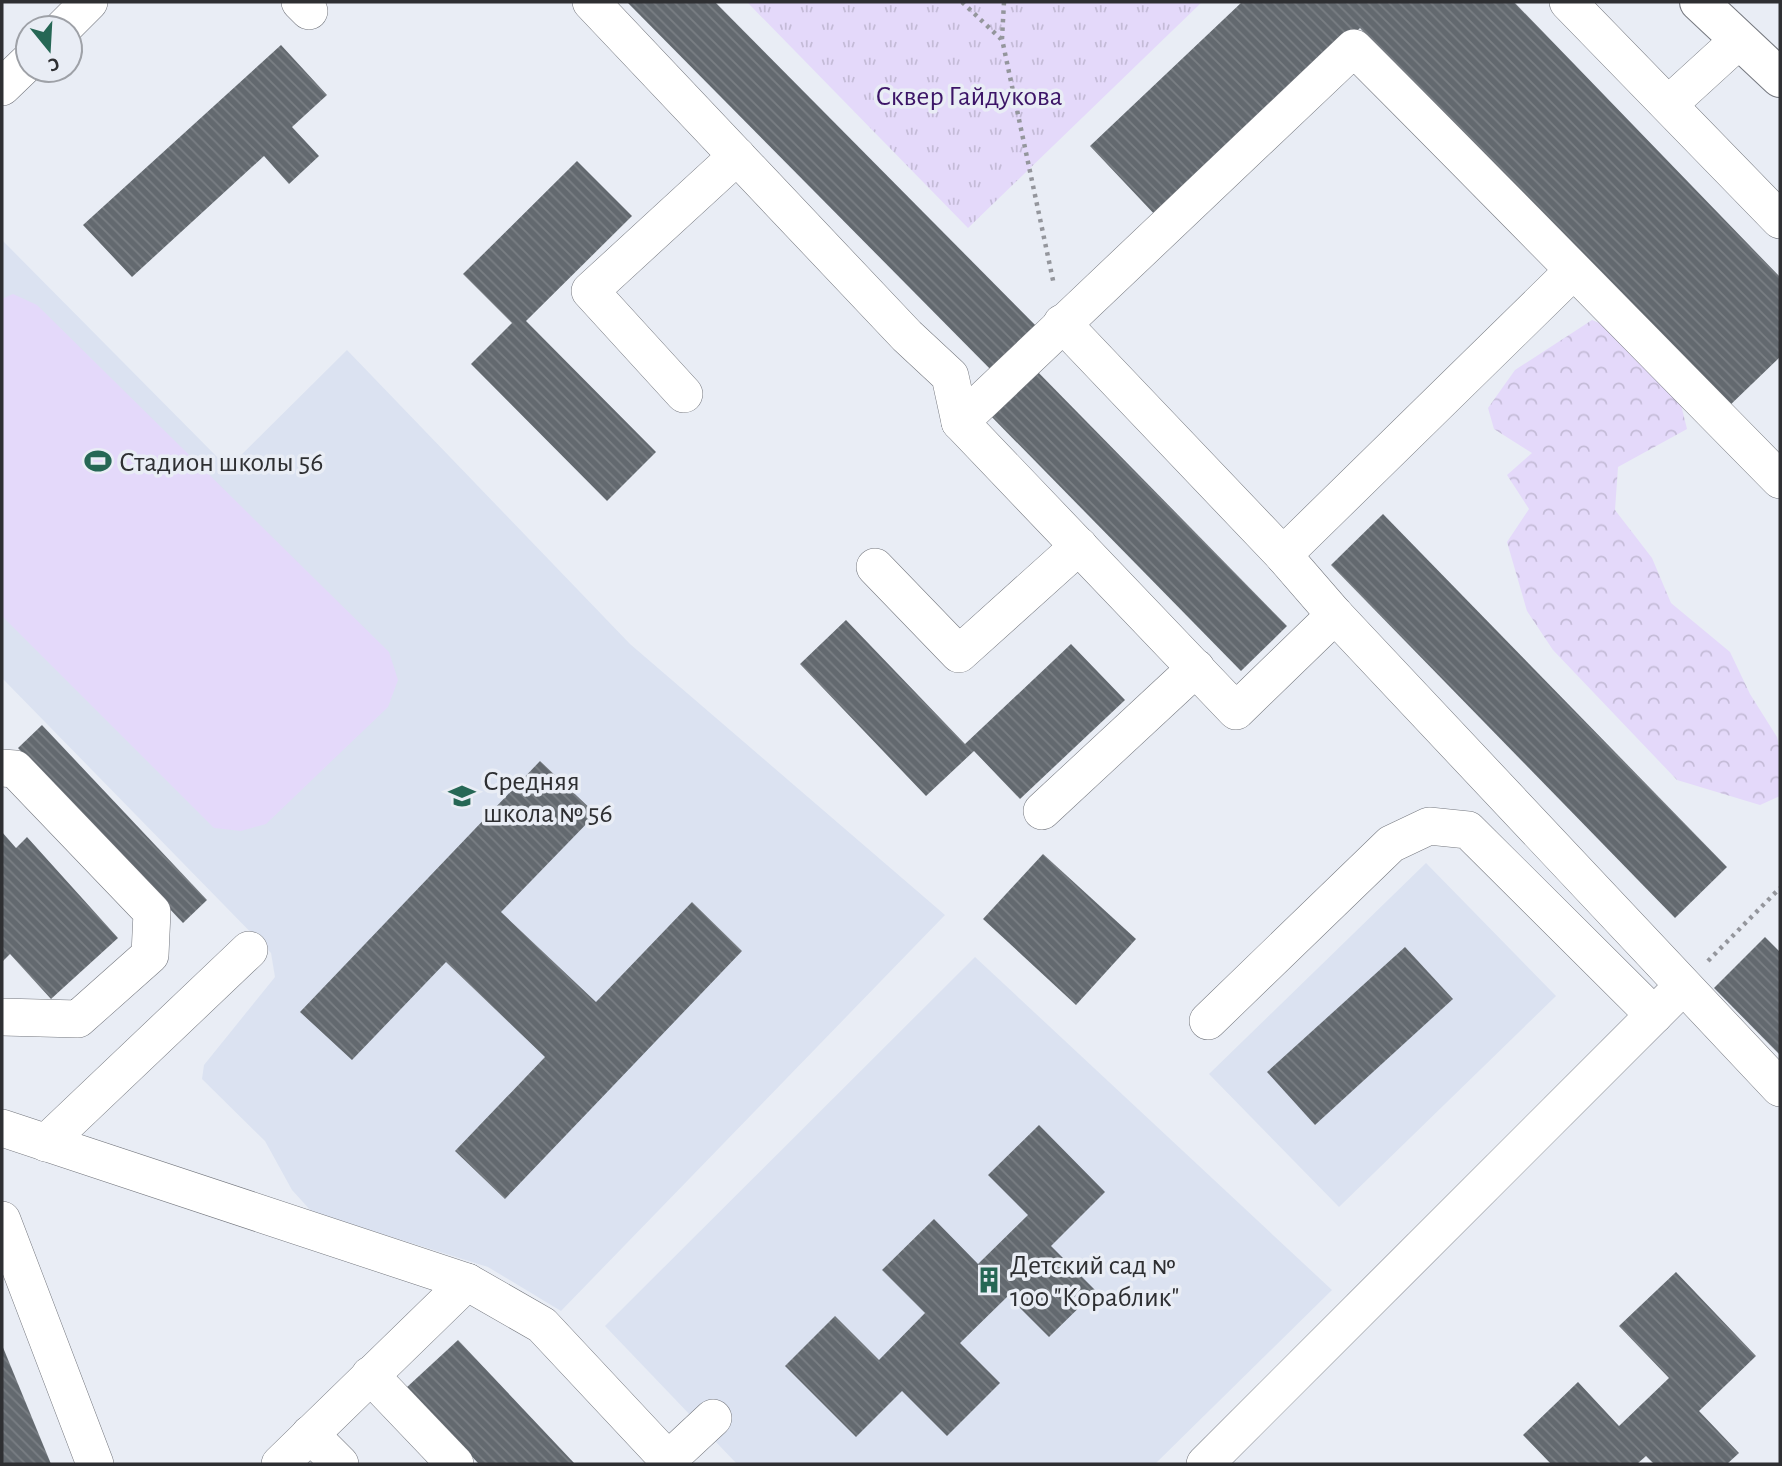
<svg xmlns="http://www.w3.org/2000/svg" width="1782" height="1466" font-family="'Alegreya Sans',sans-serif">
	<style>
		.built { fill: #dbe2f1 }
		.grass { fill: url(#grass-tufts) }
		.forest { fill: url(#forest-crowns) }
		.pitch { fill: #e4d9fa }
		.building { fill: url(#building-back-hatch) }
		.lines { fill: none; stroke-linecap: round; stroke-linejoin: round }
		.minor-casing { stroke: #75787f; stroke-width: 38 }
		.major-casing { stroke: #75787f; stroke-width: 40 }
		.path { stroke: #94969c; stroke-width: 4.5; stroke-dasharray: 3.5 5; stroke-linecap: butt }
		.minor { stroke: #fff; stroke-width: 37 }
		.major { stroke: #fff; stroke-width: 38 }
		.labels { text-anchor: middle; stroke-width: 7; stroke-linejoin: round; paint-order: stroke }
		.park-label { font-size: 28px; fill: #3c1567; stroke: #e9edf5 }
		.poi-label { font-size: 28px; fill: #2e2f32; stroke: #e9edf5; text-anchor: start }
	</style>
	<defs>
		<pattern id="grass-tufts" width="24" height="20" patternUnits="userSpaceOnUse" patternTransform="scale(1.75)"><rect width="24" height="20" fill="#e4d9fa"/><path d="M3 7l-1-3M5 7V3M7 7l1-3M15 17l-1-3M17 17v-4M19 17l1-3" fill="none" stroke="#c4bbd7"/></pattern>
		<pattern id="forest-crowns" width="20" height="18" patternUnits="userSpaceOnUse" patternTransform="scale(1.75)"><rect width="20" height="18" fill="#e4d9fa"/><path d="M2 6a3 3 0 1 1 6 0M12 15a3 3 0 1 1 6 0" fill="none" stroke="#c4bbd7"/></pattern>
		<pattern id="building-back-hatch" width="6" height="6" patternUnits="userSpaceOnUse" patternTransform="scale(1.75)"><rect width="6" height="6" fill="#63696f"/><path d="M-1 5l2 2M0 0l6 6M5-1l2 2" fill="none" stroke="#7a7f84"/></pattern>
	</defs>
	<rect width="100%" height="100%" fill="#e9edf5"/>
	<g class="built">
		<path d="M2 240 228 468 347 350 630 644 945 915 561 1311 488 1267 312 1212 292 1190 265 1141 202 1079 204 1065 275 977 271 953 2 678Z"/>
		<path d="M1426 863 1556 996 1339 1207 1209 1074Z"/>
		<path d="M975 957 1332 1290 1155 1464H737L605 1326Z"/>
	</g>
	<path class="grass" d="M747 2H1202L968 228Z"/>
	<path class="forest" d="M1592 320 1619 331 1680 401 1687 429 1618 467 1615 510 1652 558 1671 603 1730 652 1750 694 1777 737 1780 751V796L1760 805 1677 780 1553 650 1527 611 1507 542 1529 509 1507 475 1532 453 1494 429 1488 408 1515 370Z"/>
	<path class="pitch" d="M13 294 37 305 389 652 398 680 388 707 266 824 241 831 214 828 2 616V299Z"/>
	<g class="building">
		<path d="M627 2H715L1045 335 1001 380Z"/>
		<path d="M1242 2H1514L1780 277V357L1726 409 1522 199 1360 28 1158 218 1090 146Z"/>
		<path d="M281 45 327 95 292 127 319 156 289 184 264 156 132 277 83 225Z"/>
		<path d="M577 161 632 216 526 321 656 452 607 501 471 364 512 323 463 274Z"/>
		<path d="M1032 366 1287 626 1241 671 986 411Z"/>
		<path d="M1383 514 1727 867 1675 918 1331 565Z"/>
		<path d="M846 620 965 744 1071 644 1125 700 1020 799 974 751 926 796 800 664Z"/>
		<path d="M42 725 207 900 183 923 18 748Z"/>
		<path d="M540 761 596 814 501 912 596 1002 692 902 742 951 505 1199 455 1151 545 1057 446 962 352 1060 300 1012Z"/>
		<path d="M2 832 16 848 27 837 118 938 51 999 10 954 2 962Z"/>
		<path d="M1043 854 1136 939 1076 1005 983 919Z"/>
		<path d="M1765 937 1780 952V1055L1714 988Z"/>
		<path d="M1405 947 1453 999 1315 1125 1267 1072Z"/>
		<path d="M1039 1125 1105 1192 1051 1246 1096 1291 1049 1337 1008 1296 960 1343 1000 1383 947 1436 902 1391 856 1437 785 1366 835 1316 879 1360 925 1313 882 1270 934 1219 978 1264 1028 1215 988 1175Z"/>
		<path d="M1676 1272 1756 1356 1699 1411 1739 1453 1727 1464H1654L1646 1456 1637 1464H1551L1523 1435 1578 1382 1619 1426 1669 1378 1619 1326Z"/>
		<path d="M458 1340 575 1464H479L406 1388Z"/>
		<path d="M2 1345 51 1464H2Z"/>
	</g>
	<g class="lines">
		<g class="minor-casing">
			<g id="minor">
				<path d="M300 2 309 11"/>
				<path d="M591 2 907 336 950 376 960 422 1236 711 1335 615"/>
				<path d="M1568 2 1780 220"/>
				<path d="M63 28 89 2"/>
				<path d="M2 87 28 62"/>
				<path d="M1669 104 1738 41"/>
				<path d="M1062 323 1283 555 1335 615 1780 1088"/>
				<path d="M684 394 590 291 737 156"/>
				<path d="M960 422 1354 48C1497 191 1638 336 1780 480"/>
				<path d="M1283 555 1573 271"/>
				<path d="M875 567 959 654 1079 546"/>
				<path d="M2 768 15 769 152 912 150 955 78 1019 2 1017"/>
				<path d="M1042 811 1196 668"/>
				<path d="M1208 1021 1391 844 1429 826 1468 830 1654 1015"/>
				<path d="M2 1128 467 1282 542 1325 672 1464"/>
				<path d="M46 1143 249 950"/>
				<path d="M2 1220 95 1464"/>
				<path d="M370 1375 455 1464"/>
				<path d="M310 1434 340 1464"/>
				<path d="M668 1460 713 1418"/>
				<path d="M280 1464 467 1282"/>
				<path d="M1205 1464 1683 986"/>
			</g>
		</g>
		<g class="major-casing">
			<path id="major" d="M1699 2 1780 78"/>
		</g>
		<g class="path">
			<path d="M962 2 1001 39"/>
			<path d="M1004 2 1002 39 1054 285"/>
			<path d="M1708 961 1780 888"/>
		</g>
		<use href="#minor" class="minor"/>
		<use href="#major" class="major"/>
	</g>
	<defs>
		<g id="stadium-bare" transform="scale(2.1)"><path d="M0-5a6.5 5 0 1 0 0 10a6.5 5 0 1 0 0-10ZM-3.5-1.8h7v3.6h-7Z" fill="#266755" stroke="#e9edf5" stroke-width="2.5" paint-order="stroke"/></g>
		<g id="school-bare" transform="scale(2.1)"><path d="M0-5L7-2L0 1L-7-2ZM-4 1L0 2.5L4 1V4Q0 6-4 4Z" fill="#266755" stroke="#e9edf5" stroke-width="2.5" paint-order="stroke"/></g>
		<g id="building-bare" transform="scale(2.1)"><path d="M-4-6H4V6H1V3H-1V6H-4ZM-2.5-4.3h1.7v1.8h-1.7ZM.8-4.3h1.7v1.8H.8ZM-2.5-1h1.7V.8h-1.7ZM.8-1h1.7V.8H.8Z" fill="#266755" stroke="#e9edf5" stroke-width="2.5" paint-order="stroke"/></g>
	</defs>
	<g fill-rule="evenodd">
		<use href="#stadium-bare" x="98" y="461"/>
		<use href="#school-bare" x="462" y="796"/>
		<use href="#building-bare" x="989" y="1280"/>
	</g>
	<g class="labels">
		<g class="park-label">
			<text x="969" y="105">Сквер Гайдукова</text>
		</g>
		<g class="poi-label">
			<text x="119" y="471">Стадион школы 56</text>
			<text x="483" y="790">Средняя<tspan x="483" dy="32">школа № 56</tspan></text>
			<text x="1010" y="1274">Детский сад №<tspan x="1010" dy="32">100 "Кораблик"</tspan></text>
		</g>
	</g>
	<rect width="1782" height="1466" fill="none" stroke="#2e2f32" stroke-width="7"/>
	<g transform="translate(49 49) rotate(162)"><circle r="33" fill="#e9edf5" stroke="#9ea1a7" stroke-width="2"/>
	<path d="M0-5L12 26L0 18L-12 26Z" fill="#266755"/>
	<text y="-10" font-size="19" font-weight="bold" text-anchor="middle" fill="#2e2f32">С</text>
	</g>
</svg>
